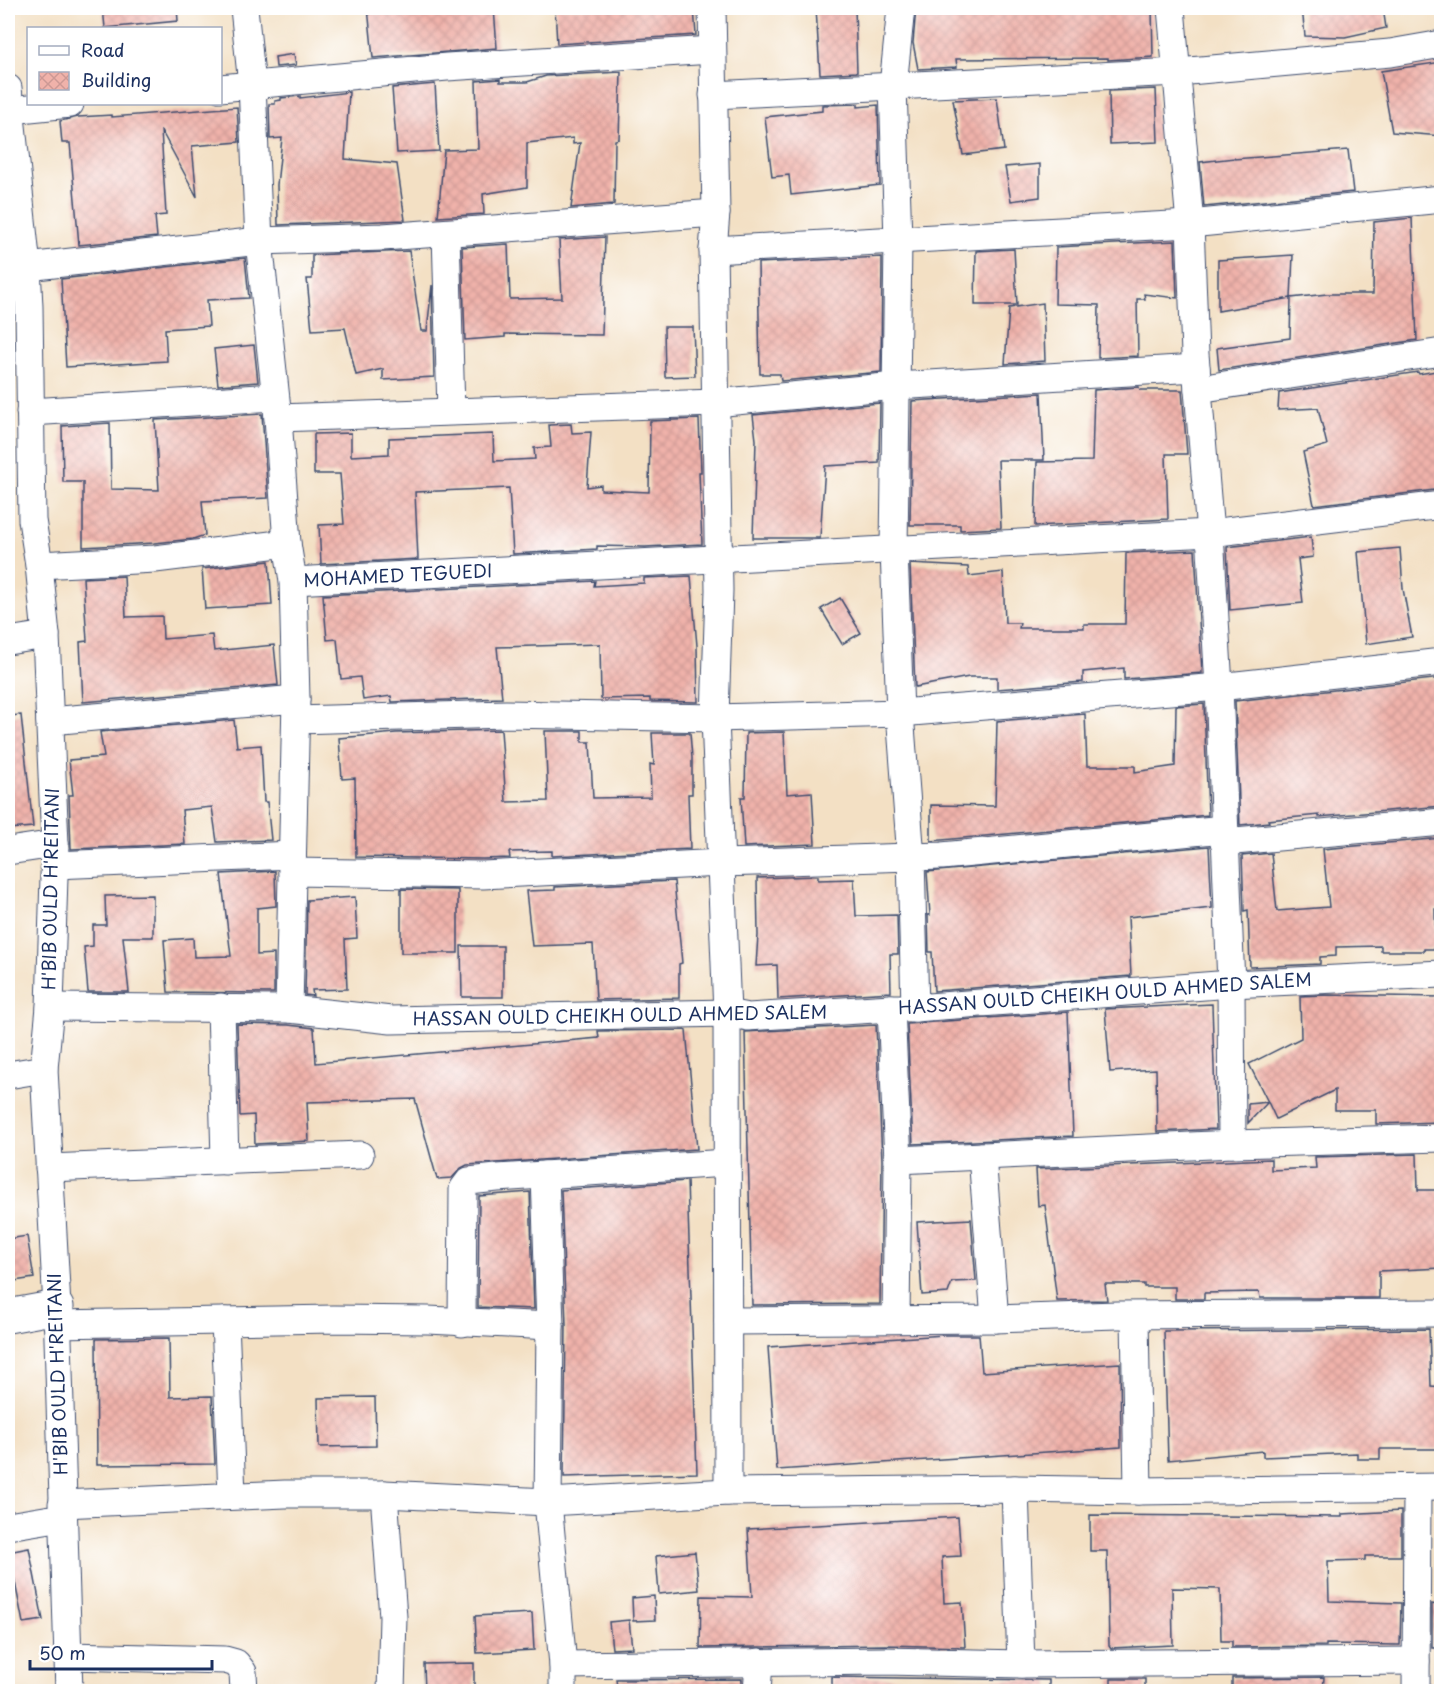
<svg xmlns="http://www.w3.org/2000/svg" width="1449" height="1699" font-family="'Playpen Sans',sans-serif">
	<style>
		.building { fill: url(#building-cross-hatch) }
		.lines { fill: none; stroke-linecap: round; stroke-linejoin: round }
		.minor-casing { stroke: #3b4a6d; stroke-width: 29 }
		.tertiary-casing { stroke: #3b4a6d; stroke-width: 35 }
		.minor { stroke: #fff; stroke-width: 27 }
		.tertiary { stroke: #fff; stroke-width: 33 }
		.labels { text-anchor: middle; stroke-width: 4.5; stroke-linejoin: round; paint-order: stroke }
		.street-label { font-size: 18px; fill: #1b2f5e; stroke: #fff }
	</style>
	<defs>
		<pattern id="building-cross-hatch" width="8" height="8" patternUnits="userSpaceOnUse" patternTransform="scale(1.5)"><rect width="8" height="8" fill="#f0b2aa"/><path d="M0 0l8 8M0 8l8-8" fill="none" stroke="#cd9995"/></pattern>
	</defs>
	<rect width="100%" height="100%" fill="#fff"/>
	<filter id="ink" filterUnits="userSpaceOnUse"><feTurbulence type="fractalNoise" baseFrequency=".0167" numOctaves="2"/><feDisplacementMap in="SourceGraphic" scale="12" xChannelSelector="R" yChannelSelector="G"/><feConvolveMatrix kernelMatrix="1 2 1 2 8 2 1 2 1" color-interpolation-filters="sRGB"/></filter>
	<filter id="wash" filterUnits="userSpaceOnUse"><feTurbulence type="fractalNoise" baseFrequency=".008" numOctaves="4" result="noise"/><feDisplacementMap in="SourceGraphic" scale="24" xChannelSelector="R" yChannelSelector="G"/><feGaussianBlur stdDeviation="1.35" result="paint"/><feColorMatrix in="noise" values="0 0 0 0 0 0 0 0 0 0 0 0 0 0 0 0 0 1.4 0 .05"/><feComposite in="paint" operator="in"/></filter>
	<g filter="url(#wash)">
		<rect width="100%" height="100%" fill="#f3e0c4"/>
		<g id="blocks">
			<g class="building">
				<path d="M103 8H177L178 21 105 28Z"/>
				<path d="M368 8H494L497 48 373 58Z"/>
				<path d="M555 8H694L696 35 557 44Z"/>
				<path d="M816 8H855L857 72 820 74Z"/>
				<path d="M916 8H1152L1153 57 1108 60V58L956 59 957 67 918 69 913 43Z"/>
				<path d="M1302 8H1383L1386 28 1345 37 1305 36Z"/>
				<path d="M294 54 296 65 276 67 275 57Z"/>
				<path d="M1442 62V136L1392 132 1381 71Z"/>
				<path d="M621 72 619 139 615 140 614 204 571 208 580 143 573 144V138L527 143V187L483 194 484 214 438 217 444 150 478 149 476 81 500 79V82H527L546 76Z"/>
				<path d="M435 84 439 151 397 153 392 88Z"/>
				<path d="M1156 89 1158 142 1110 144 1109 91Z"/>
				<path d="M349 92 345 159 397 164 405 220 278 225 277 185 282 138 270 139 269 104H275V101L281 100V98L300 96V98Z"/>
				<path d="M997 98 1004 150 963 155 953 100Z"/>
				<path d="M858 104V107L878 105 880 185 791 195 789 175 772 177 765 117 822 111V105Z"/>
				<path d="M237 107 239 142 192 146 197 197 161 130 166 215 155 216 157 237 79 245 70 143H62L60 121 78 117 112 115V117Z"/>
				<path d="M1348 150 1353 192 1204 207 1200 162 1234 158V159Z"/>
				<path d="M1040 164V197L1011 201 1005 167Z"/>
				<path d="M1412 218 1417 340 1219 370 1217 348 1290 338 1291 298 1327 294H1373L1374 222Z"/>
				<path d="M605 237 602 335 505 334V337L465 340 462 247 508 244 510 299 562 298 559 240Z"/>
				<path d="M1175 241 1177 298 1144 294 1145 299H1137L1138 356 1098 358 1099 305 1055 304 1056 247Z"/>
				<path d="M1014 249 1017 305H975L976 251Z"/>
				<path d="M409 251 421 331H427L432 285 434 377 383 380V369L356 375 345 328 312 330 307 279H312V255Z"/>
				<path d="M1293 255 1291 298 1218 311V260Z"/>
				<path d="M882 257 881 372 781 381 780 374H760L758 263Z"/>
				<path d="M245 258 249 298 207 300 209 326 165 329 167 361 66 367 61 279Z"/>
				<path d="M1043 303 1045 361 1005 364 1009 308Z"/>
				<path d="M664 327H693L695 376 665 377Z"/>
				<path d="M254 345 258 382 218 385 214 349Z"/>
				<path d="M1442 370V489L1314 505 1303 452 1327 445 1318 408 1278 410 1279 393 1418 372 1419 374Z"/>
				<path d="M1139 387 1140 390H1182L1187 454H1166L1168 519 1035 526 1037 462 1092 461 1094 390Z"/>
				<path d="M1041 393 1044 460H998L1001 528 960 530V525H910L912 401Z"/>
				<path d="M880 403 879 463 825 466 820 538H753L756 440 753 415Z"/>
				<path d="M262 414 268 498 202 501 205 535 193 539 154 543 83 547V482H63L62 426 110 423 111 489 159 490 155 420Z"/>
				<path d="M699 419 701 472H699L702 544 645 547 597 546V549L513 554 509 488 415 492 418 559 321 564 319 525 344 524 340 474H314V434L351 433V456L389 454V438L493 434 494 461 535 459 534 448 551 447 549 425 571 424 572 433 591 432 587 487 601 485V490L649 492 650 421Z"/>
				<path d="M1311 537 1313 557 1298 559 1303 603 1230 610 1227 547Z"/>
				<path d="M1400 548 1403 589 1412 637 1366 644 1358 552Z"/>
				<path d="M1195 550 1202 673 1124 679V668L1083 672V682L997 689V677H969L915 687 910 564 968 567 969 576 1003 572 1005 623H1020L1019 628H1084V624H1125L1126 553Z"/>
				<path d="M269 561 272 605 205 609 202 569Z"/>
				<path d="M124 576 126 617 162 616 163 639 212 635 214 651 274 645 278 685 83 702 80 642 87 641 83 578Z"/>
				<path d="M691 576 697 646 698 702 650 701V698L601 699 600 644 497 647 502 698 392 702 391 696 363 700 360 677 341 679 337 639 327 640 323 595 595 581 594 586 644 583V578Z"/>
				<path d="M840 598 861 633 842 644 821 609Z"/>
				<path d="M1442 678V806L1319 817V815L1268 820 1269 822 1240 825 1235 701Z"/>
				<path d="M1204 704 1208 815 931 841V805L995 806 997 721 1085 714 1087 766H1135V772L1175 766 1176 706Z"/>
				<path d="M21 715 33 827 8 829V716Z"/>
				<path d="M234 720 237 747 261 745 264 802H267L271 840 217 842 212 807 182 810 185 844 71 849 69 795H73L69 760 104 757 100 732Z"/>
				<path d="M501 730 506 802 548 801 545 731H582V742H590L593 798 651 797 650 764 654 765 652 733H690L692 758V794H688L690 849 552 856V851L509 852 510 858 483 859 356 857 355 778 342 779 339 738 396 733Z"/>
				<path d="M784 732 787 794 812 792 815 844 744 847 741 797H745L746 733Z"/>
				<path d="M1442 838V909H1435L1436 949H1424V951H1381V946L1336 947V956L1320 957V964L1250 967 1248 910 1244 911 1242 856 1271 853 1277 911 1329 907 1323 849Z"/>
				<path d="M1209 846 1212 908 1128 917 1131 976 934 991 932 952H929L928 915H930L927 872Z"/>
				<path d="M275 871 276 906 257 908V955L274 954V993L168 992 164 940 193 938 194 957 231 956 221 874Z"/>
				<path d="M818 876V880L854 879 856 916 897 915 898 954H890L891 992 778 999 777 965 756 966 758 935 757 878Z"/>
				<path d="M674 881 682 963 679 964V998L596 1000 593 944 532 946 526 891 555 890V887Z"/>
				<path d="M401 889 458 890V953H401Z"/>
				<path d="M153 895V937H123L129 992H88L84 947 93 946V925H106L105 896Z"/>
				<path d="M355 897 357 938 345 939 347 989 312 990 313 996 305 995 307 900Z"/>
				<path d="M461 946H503V997H462Z"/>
				<path d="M1323 995 1442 997 1440 1122 1376 1124V1110H1335V1090L1276 1119 1268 1102 1248 1123V1104L1268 1102 1249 1064 1301 1038 1300 996Z"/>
				<path d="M1212 1004 1216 1129 1157 1132 1156 1069 1110 1072 1105 1009Z"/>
				<path d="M1068 1012 1073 1136 913 1144 907 1024Z"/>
				<path d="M237 1024 288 1025 314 1028 316 1063 599 1038 598 1031 686 1030 697 1149 467 1165 461 1168 452 1178 437 1179 415 1099 307 1102 309 1141 255 1144 254 1115 240 1116Z"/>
				<path d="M876 1025 882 1160 880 1304 752 1305 745 1032Z"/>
				<path d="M1417 1154 1418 1190H1442V1268L1379 1271V1298H1260L1259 1292 1204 1293V1299H1175V1287H1144V1284H1105L1107 1300 1057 1301 1045 1205 1038 1206 1036 1169 1271 1159V1170L1316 1168 1315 1157Z"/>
				<path d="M687 1181 697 1473 564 1477 566 1326 561 1190Z"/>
				<path d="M530 1192 534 1309 478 1307 479 1196Z"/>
				<path d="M971 1219 976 1281 952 1282 948 1293 922 1295 917 1222Z"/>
				<path d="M27 1236 34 1278 8 1282V1239Z"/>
				<path d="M1429 1329 1431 1386 1442 1387V1449H1380V1459H1357V1453L1263 1457V1451L1168 1460 1164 1331Z"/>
				<path d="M944 1335H979L982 1372 1120 1363 1121 1447 777 1470 768 1347Z"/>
				<path d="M169 1338 170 1397 212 1396 215 1464 97 1465 96 1339Z"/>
				<path d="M375 1397 376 1446 319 1447 318 1398Z"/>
				<path d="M1401 1511V1556H1365V1560L1328 1561 1329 1601 1401 1603 1400 1645 1326 1644V1646L1232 1647V1641H1221L1220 1589 1172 1588 1173 1645 1111 1648 1109 1645 1107 1551H1090V1515L1342 1517V1514Z"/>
				<path d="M958 1517 961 1556 942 1557 944 1603 962 1602 965 1647 885 1645 700 1648 701 1596 752 1597 748 1529Z"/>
				<path d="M29 1548 43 1620 23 1623 13 1572 8 1573V1552Z"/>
				<path d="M695 1552 699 1590 659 1594 656 1556Z"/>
				<path d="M654 1596 655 1620 633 1621 632 1598Z"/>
				<path d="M1432 1604 1437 1605V1622H1442V1648H1432Z"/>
				<path d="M532 1613 534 1650 477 1653 475 1616Z"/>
				<path d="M629 1620 632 1648 612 1649 609 1622Z"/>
				<path d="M474 1663V1692H425L424 1664Z"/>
				<path d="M832 1677 1049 1680V1692H832Z"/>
				<path d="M1324 1677 1323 1692H1232V1678Z"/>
				<path d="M742 1679 741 1692H618L616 1680Z"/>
				<rect x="1111" y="1679" width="34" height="13"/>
			</g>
		</g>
	</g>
	<g filter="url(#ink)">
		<use href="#blocks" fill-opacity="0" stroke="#3b4a6d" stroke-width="1.5"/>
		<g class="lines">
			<g class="minor-casing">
				<g id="minor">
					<path d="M244 8 252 85 259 241 278 418 287 543 293 581 1210 533 1442 505"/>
					<path d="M712 8 716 213 713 250 719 590 715 718 727 1013 728 1492"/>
					<path d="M901 8 893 86 898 240 894 550 900 713 911 858 915 1008"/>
					<path d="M1171 8 1190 224 1195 354 1210 533 1219 687 1231 984 1232 1144"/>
					<path d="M8 88 27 267 29 307 32 520 39 565 46 635 55 844 50 1007 44 1069 57 1307 69 1692"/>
					<path d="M220 88 447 67 712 50"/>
					<path d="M713 95 1178 72 1390 53 1442 44"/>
					<path d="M10 110 70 104"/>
					<path d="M446 233 451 411"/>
					<path d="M713 250 1190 224 1442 199"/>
					<path d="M27 267 259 241 383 237 716 213"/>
					<path d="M1198 389 1442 352"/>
					<path d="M30 412 275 397"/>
					<path d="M278 418 715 403 896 386 1196 368"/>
					<path d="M39 565 155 559 287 543"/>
					<path d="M8 641 46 635"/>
					<path d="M296 720 506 714 715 718 900 713 1219 687 1442 662"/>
					<path d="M50 721 296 699"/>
					<path d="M1224 842 1442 822"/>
					<path d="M8 851 55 844"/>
					<path d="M55 865 292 855"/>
					<path d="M292 872 483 875 722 863 942 856 1224 829"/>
					<path d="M50 1007 289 1009 391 1020 727 1013 748 1017 891 1008H915L1231 984 1442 974"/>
					<path d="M221 1007 225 1161"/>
					<path d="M891 1008 898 1160 896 1319"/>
					<path d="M289 1009 296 699 293 581"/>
					<path d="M8 1075 44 1069"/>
					<path d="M982 1156 995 1319"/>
					<path d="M898 1160 1232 1144 1442 1138"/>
					<path d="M49 1168 360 1155"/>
					<path d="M545 1175 550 1326 548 1502 563 1665V1692"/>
					<path d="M1135 1316 1138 1491"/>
					<path d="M225 1321 232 1495"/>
					<path d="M728 1321 995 1319 1117 1315 1442 1313"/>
					<path d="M462 1323 463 1189 469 1181 497 1178 726 1163"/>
					<path d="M57 1324 334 1319 428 1320 550 1326"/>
					<path d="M1015 1489 1021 1664"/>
					<path d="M384 1494 393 1617 391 1692"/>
					<path d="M62 1504 285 1494H384L548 1502 728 1492 1015 1489 1138 1491 1442 1487"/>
					<path d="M8 1526 63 1517"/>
					<path d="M69 1656 225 1660 236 1663 243 1672 244 1692"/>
					<path d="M563 1665 885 1661 1021 1664 1416 1661"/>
					<path d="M757 1692 759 1662"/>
					<path d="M1416 1692 1417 1488"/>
				</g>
			</g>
			<g class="tertiary-casing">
				<path id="tertiary" d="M8 1316 57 1307"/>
			</g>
			<use href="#minor" class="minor"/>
			<use href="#tertiary" class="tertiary"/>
		</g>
	</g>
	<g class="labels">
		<g class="street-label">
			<text transform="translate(398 576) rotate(-3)" y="6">MOHAMED TEGUEDI</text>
			<text transform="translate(51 889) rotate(-89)" y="6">H'BIB OULD H'REITANI</text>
			<text transform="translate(1105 994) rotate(-4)" y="6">HASSAN OULD CHEIKH OULD AHMED SALEM</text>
			<text transform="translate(620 1016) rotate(-1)" y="6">HASSAN OULD CHEIKH OULD AHMED SALEM</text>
			<text transform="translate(58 1374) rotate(-92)" y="6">H'BIB OULD H'REITANI</text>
		</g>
	</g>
	<rect width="1449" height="1699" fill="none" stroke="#fff" stroke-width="30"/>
	<rect x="27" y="27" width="195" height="78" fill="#ffffff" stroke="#a4acbf" stroke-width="1.5"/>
	<rect x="39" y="46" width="30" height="9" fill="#ffffff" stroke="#a4acbf" stroke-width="1.5"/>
	<text x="81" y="57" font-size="18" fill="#1b2f5e">Road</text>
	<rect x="39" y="72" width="30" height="18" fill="url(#building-cross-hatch)" stroke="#a4acbf" stroke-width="1.5"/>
	<text x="81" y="87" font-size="18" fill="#1b2f5e">Building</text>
	<path d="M30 1660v9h182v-9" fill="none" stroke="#1b2f5e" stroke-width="3"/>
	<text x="39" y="1660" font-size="18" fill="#1b2f5e" stroke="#ffffff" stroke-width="4.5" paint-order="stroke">50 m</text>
</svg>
